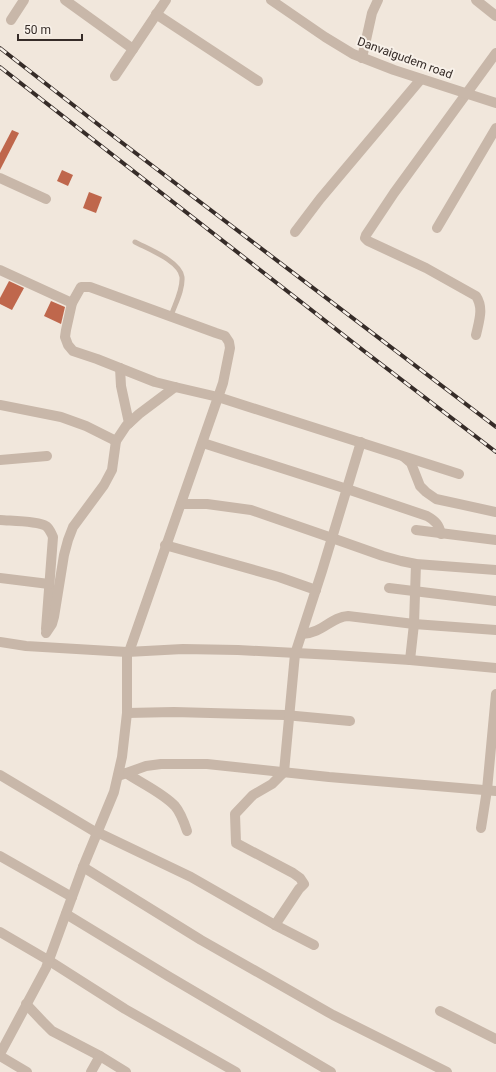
<svg xmlns="http://www.w3.org/2000/svg" width="496" height="1072" font-family="Roboto,sans-serif">
	<style>
		.building { fill: #bf674c }
		.lines { fill: none; stroke-linecap: round; stroke-linejoin: round }
		.service { stroke: #c8b7a9; stroke-width: 5 }
		.minor { stroke: #c8b7a9; stroke-width: 10 }
		.tertiary { stroke: #c8b7a9; stroke-width: 10 }
		.rail-casing { stroke: #362c28; stroke-width: 4 }
		.rail { stroke: #f8f1e9; stroke-width: 2.5; stroke-dasharray: 8; stroke-linecap: butt }
		.labels { text-anchor: middle; stroke-width: 4; stroke-linejoin: round; paint-order: stroke }
		.street-label { font-size: 12px; fill: #362c28; stroke: #f8f1e9 }
	</style>
	<rect width="100%" height="100%" fill="#f1e7dc"/>
	<g class="building">
		<path d="M12 130 19 133 0 170V153Z"/>
		<path d="M62 170 73 175 68 186 57 181Z"/>
		<path d="M89 192 102 197 96 213 83 208Z"/>
		<path d="M9 281 24 288 12 310 0 304V298Z"/>
		<path d="M51 301 65 307 61 324 44 316Z"/>
	</g>
	<g class="lines">
		<path class="service" d="M135 242C148 249 180 261 182 277 183 290 175 304 171 316"/>
		<g class="minor">
			<path d="M65 0 133 49"/>
			<path d="M476 0 496 16"/>
			<path d="M156 14 258 81"/>
			<path d="M11 20 24 0"/>
			<path d="M362 58 372 13 378 0"/>
			<path d="M115 76 166 0"/>
			<path d="M0 178 46 199"/>
			<path d="M437 228 496 128"/>
			<path d="M295 232 320 199 421 79"/>
			<path d="M0 270 72 303"/>
			<path d="M476 335C479 321 484 308 476 296L426 268 368 241 365 238 366 235 394 193 496 53"/>
			<path d="M120 368 121 386 129 423"/>
			<path d="M0 405 61 417 86 426 116 441"/>
			<path d="M203 443 347 489 427 516C436 521 439 525 441 534"/>
			<path d="M404 457 411 463 420 486 426 492 436 499 496 512"/>
			<path d="M0 460 47 456"/>
			<path d="M181 504H207L251 510 332 538 383 556 401 561 416 564 496 570"/>
			<path d="M0 520C11 521 37 521 46 526 50 529 51 533 53 537L46 629"/>
			<path d="M416 530 496 540"/>
			<path d="M165 545 279 577 316 590"/>
			<path d="M0 578 49 584"/>
			<path d="M389 588 496 601"/>
			<path d="M46 633 52 624 54 617 64 555 68 540 73 527 104 485 112 470 116 441 126 426 139 414 175 387 218 397 459 474"/>
			<path d="M302 634C323 633 331 617 348 616L414 624 496 630"/>
			<path d="M0 642 26 646 127 652 183 649 238 650 334 655 410 660 496 668"/>
			<path d="M129 652 223 383 230 348 229 342 225 336 216 333 90 287H81L72 303 66 330 65 337 68 345 73 351 97 359 155 382 175 387"/>
			<path d="M410 660 414 624 416 564"/>
			<path d="M127 713 174 712 285 715 350 721"/>
			<path d="M126 773C141 783 163 793 175 806 181 813 184 822 187 831"/>
			<path d="M0 775 97 833H99L191 877 275 925 314 945"/>
			<path d="M118 776 146 766 161 764H207L329 777 496 791"/>
			<path d="M481 828 487 790 496 694"/>
			<path d="M0 856 72 897"/>
			<path d="M83 867 201 940 333 1015 447 1072"/>
			<path d="M66 914 168 976 331 1072"/>
			<path d="M275 925 299 889 304 884 300 878 293 873 236 843 235 814 253 795 272 784 284 772 295 654 322 571 361 442"/>
			<path d="M0 932 48 960 125 1009 236 1072"/>
			<path d="M26 1004 43 1022 52 1031 100 1056 126 1072"/>
			<path d="M440 1011 496 1039"/>
			<path d="M0 1054 46 968 83 867 114 792 122 757 127 713V652"/>
			<path d="M0 1056 27 1072"/>
			<path d="M91 1072 100 1056"/>
		</g>
		<path class="tertiary" d="M271 0 325 37 353 54 394 70 496 103"/>
		<g class="rail-casing">
			<g id="rail">
				<path d="M0 48 104 129 496 427"/>
				<path d="M0 67 364 351 496 452"/>
			</g>
		</g>
		<use href="#rail" class="rail"/>
	</g>
	<g class="labels">
		<g class="street-label">
			<text transform="translate(405 58) rotate(20)" y="4">Danvaigudem road</text>
		</g>
	</g>
	<path d="M18 34v6h64v-6" fill="none" stroke="#362c28" stroke-width="2"/>
	<text x="24" y="34" font-size="12" fill="#362c28" stroke="#f8f1e9" stroke-width="3" paint-order="stroke">50 m</text>
</svg>
